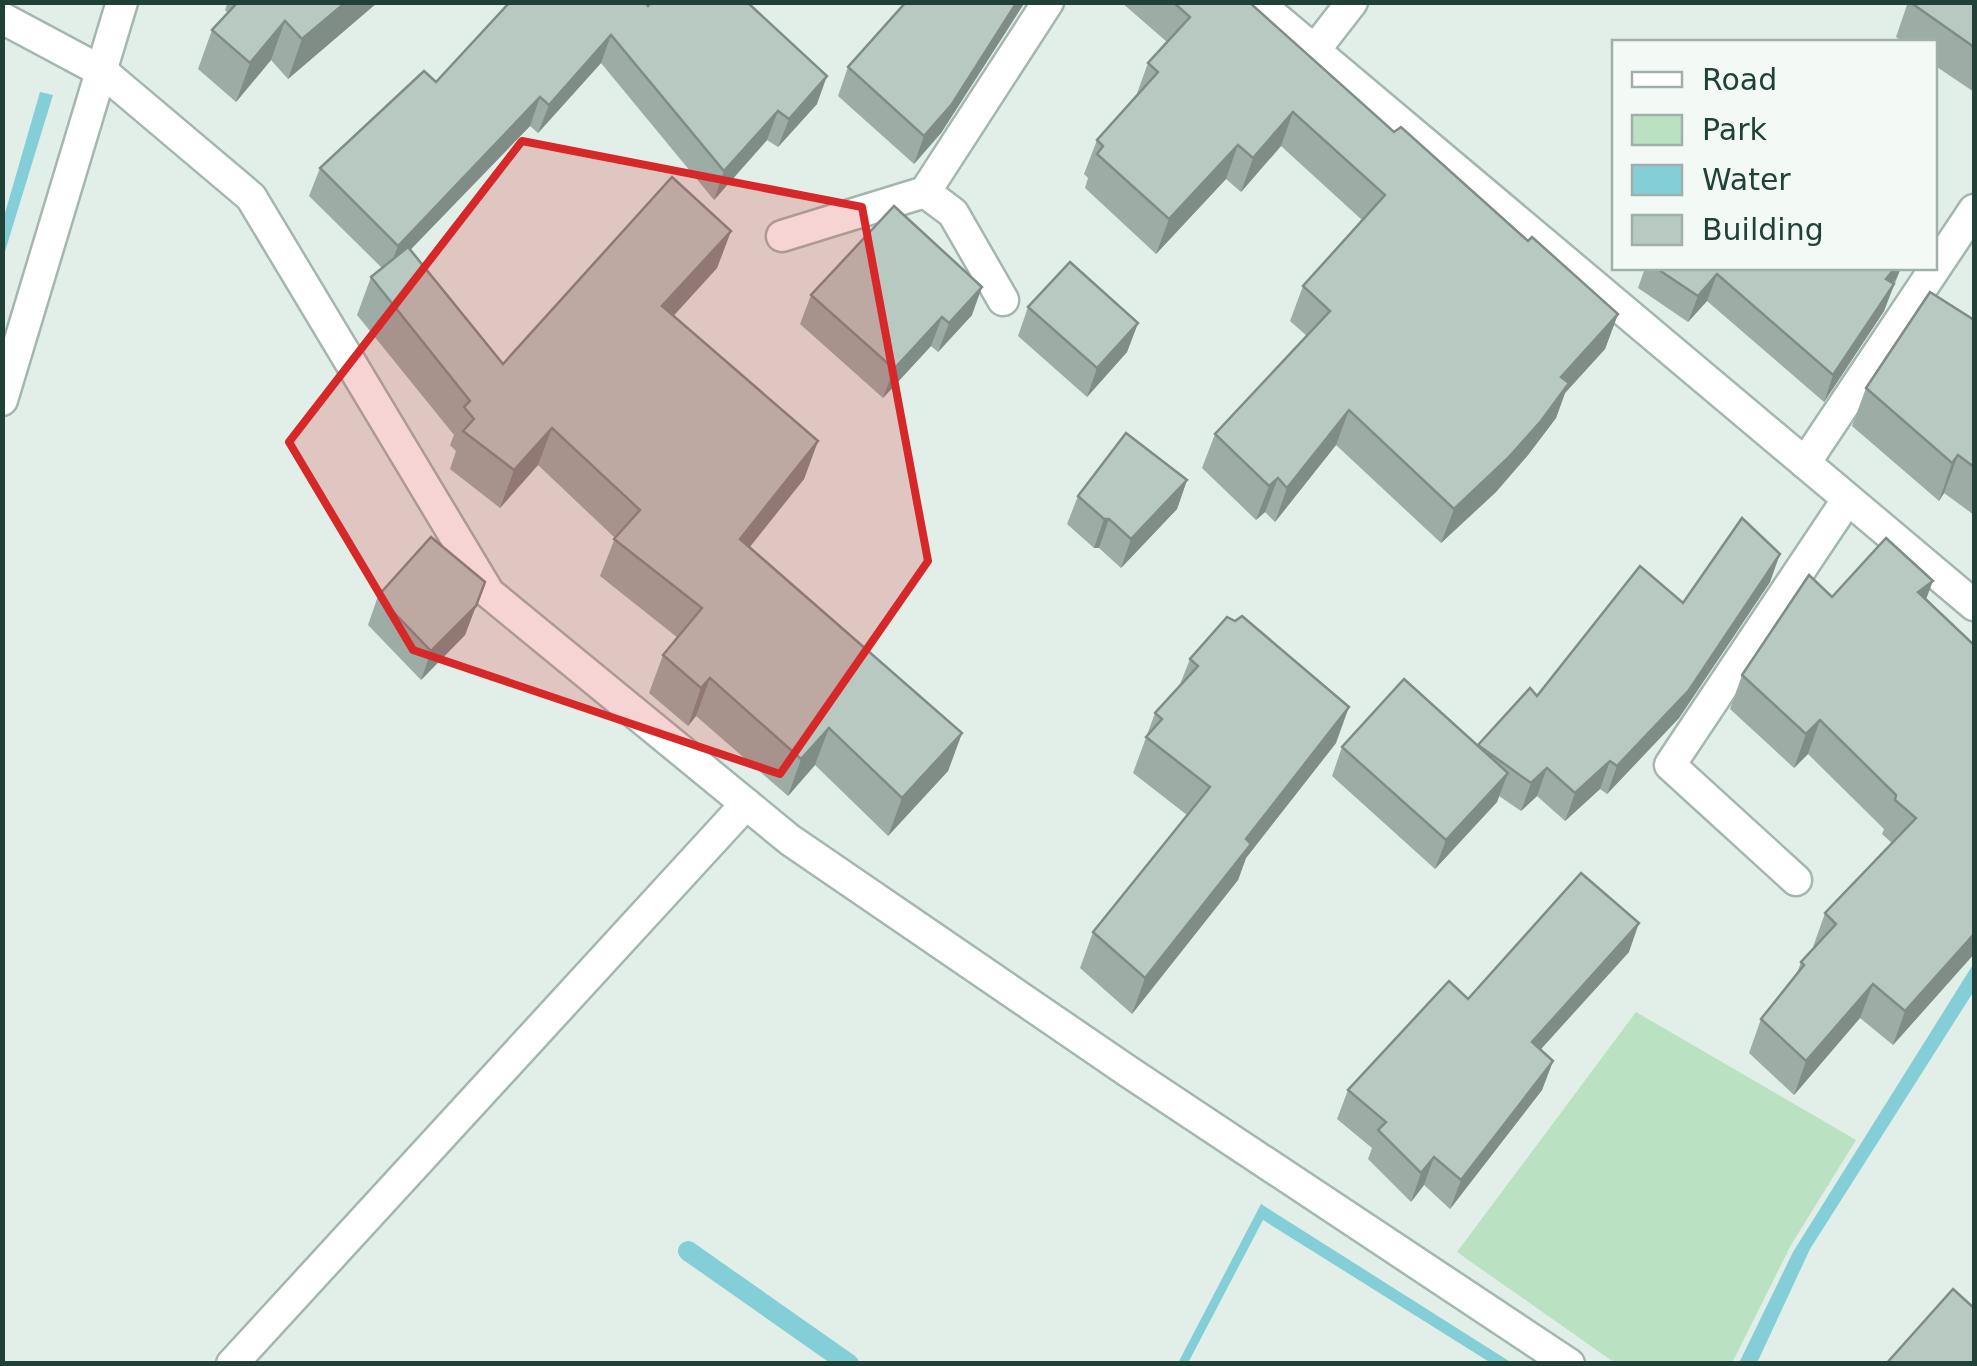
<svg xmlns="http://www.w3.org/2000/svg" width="1977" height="1366" font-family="'DejaVu Sans',sans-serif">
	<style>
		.green { fill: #b9e1c2 }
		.water { fill: #84ced8 }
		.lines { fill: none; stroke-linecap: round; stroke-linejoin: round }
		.stream { stroke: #84ced8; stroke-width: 20 }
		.minor-casing { stroke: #a4b7af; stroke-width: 35 }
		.minor { stroke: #fff; stroke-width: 30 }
		.wall { fill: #9dada6 }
		.shaded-wall { fill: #808d87 }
		.building { fill: #b7c9c1; stroke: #808d87; stroke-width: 2.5 }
		.marked { fill: #d62828; fill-opacity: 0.2; stroke: #d62828; stroke-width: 8; stroke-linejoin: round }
	</style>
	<rect width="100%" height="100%" fill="#e2eee8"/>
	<path class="green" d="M1636 1012 1856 1140 1791 1245 1732 1363H1615L1457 1252Z"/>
	<g class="water">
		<path d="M40 92 53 95 3 258V220Z"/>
		<path d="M1974 963V991L1810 1249 1757 1363H1739L1793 1252Z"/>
		<path d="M1261 1204 1512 1363H1491L1263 1220 1188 1363H1178Z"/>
	</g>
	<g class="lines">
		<path class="stream" d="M688 1251 849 1364"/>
		<g class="minor-casing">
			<g id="minor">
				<path d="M1257 2 1974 605"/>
				<path d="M2 18 103 72 251 197 489 593 790 840 1129 1072 1569 1364"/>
				<path d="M1314 51 1352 2"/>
				<path d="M925 192 1048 2"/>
				<path d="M782 236 925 192 953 213 1003 300"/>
				<path d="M2 400 122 2"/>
				<path d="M1805 463 1974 210"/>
				<path d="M1796 880 1670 765 1847 500"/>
				<path d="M232 1364 746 804"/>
			</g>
		</g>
		<use href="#minor" class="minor"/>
	</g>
	<g class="wall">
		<path d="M228 2H378L288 79 271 60 236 102 198 69 212 30 228 13 225 10Z"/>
		<path d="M906 2H1025L941 133 914 164 838 96 848 67Z"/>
		<path d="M1121 2H1249L1394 132 1618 314 1605 349 1565 393 1556 418 1528 455 1496 492 1441 543 1336 445 1275 522 1265 512 1256 520 1202 468 1215 434 1307 336 1290 321 1303 286 1362 220 1281 146 1241 192 1226 179 1156 254 1085 188 1088 178 1084 174 1097 140 1136 96 1148 63 1167 42Z"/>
		<path d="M1908 2H1974V92L1934 65V42H1903L1896 37Z"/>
		<path d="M648 6 817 104 778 147 767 140 714 200 601 63 538 133 530 126 410 250 503 364 731 231 717 268 673 316 818 441 804 479 749 547 962 733 948 771 888 836 815 765 788 796 696 716 688 726 649 693 663 655 678 638 600 576 615 538 538 465 500 508 450 469 456 451 450 445 454 435 357 315 371 277 382 268 309 196 320 168 436 82Z"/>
		<path d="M1645 268H1901L1884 311 1824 402 1707 301 1688 322 1638 288Z"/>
		<path d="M811 295 972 315 938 352 931 346 883 398 800 324Z"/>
		<path d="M1028 307 1138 323 1127 352 1087 397 1018 336Z"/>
		<path d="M1974 320V515L1944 493 1939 501 1852 426 1866 388Z"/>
		<path d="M1187 480 1177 509 1121 568 1099 548H1094L1067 524 1078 496Z"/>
		<path d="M485 582 465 635 421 680 368 625 378 596Z"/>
		<path d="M1770 582 1679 718 1607 794 1600 789 1565 821 1537 796 1521 811 1499 796 1497 802 1435 869 1332 776 1342 747 1478 746 1537 696 1683 603Z"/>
		<path d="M1832 597 1926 600 1974 954 1893 1045 1860 1018 1794 1095 1749 1053 1761 1019 1796 976 1801 962 1814 948 1813 947 1825 913 1892 843 1882 834 1884 829 1808 754 1794 768 1730 709 1742 675Z"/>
		<path d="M1190 659 1336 743 1246 858 1238 880 1132 1014 1080 968 1093 932 1187 815 1133 773 1155 713 1179 687Z"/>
		<path d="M1629 952 1540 1050 1553 1061 1542 1090 1450 1209 1424 1185 1411 1202 1368 1159 1372 1148 1337 1119 1348 1090 1468 999Z"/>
	</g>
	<g class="shaded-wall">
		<path d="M346 2H378L288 79 302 39Z"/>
		<path d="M1017 2H1025L941 133 914 164 924 136Z"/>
		<path d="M285 21 271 60 236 102 250 63Z"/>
		<path d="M611 35 601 63 538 133 549 105Z"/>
		<path d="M827 76 817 104 778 147 789 119Z"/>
		<path d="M540 97 530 126 387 274 398 246Z"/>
		<path d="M778 111 767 140 714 200 724 171Z"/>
		<path d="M1293 112 1281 146 1241 192 1253 158Z"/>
		<path d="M1238 145 1226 179 1156 254 1169 219Z"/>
		<path d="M731 231 717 268 648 344 662 306Z"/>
		<path d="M1895 268H1901L1896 279 1877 306 1886 279Z"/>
		<path d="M1717 274 1707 301 1688 322 1698 296Z"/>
		<path d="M1894 284 1884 311 1824 402 1833 375Z"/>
		<path d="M982 287 972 315 938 352 949 323Z"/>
		<path d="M1618 314 1605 349 1565 393 1556 418 1528 455 1496 492 1441 543 1454 509 1561 377Z"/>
		<path d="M942 317 931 346 883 398 894 369Z"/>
		<path d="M1138 323 1127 352 1087 397 1097 368Z"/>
		<path d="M1349 410 1336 445 1275 522 1287 488Z"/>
		<path d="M552 428 538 465 500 508 514 470Z"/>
		<path d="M818 441 804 479 726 577 740 539Z"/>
		<path d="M1958 455 1944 493 1939 501 1952 463Z"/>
		<path d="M1278 478 1265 512 1256 520 1269 486Z"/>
		<path d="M1187 480 1177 509 1121 568 1131 539Z"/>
		<path d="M1104 519H1109L1099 548H1094Z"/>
		<path d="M1780 554 1770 582 1679 718 1607 794 1617 766Z"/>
		<path d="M1933 581 1920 615 1918 592Z"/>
		<path d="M476 606 465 635 421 680 431 651Z"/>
		<path d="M710 678 696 716 688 726 701 688Z"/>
		<path d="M1349 707 1336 743 1246 858 1238 880 1132 1014 1145 978 1246 839Z"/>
		<path d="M1820 720 1808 754 1794 768 1806 734Z"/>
		<path d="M829 728 815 765 788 796 801 759Z"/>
		<path d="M962 733 948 771 888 836 902 798Z"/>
		<path d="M1610 761 1600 789 1565 821 1575 793Z"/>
		<path d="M1547 768 1537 796 1521 811 1531 783Z"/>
		<path d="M1508 773 1497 802 1435 869 1446 840Z"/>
		<path d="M1639 923 1629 952 1521 1071 1532 1042Z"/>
		<path d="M1974 934V954L1893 1045 1905 1011Z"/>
		<path d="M1873 984 1860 1018 1794 1095 1806 1061Z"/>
		<path d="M1553 1061 1542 1090 1450 1209 1461 1180Z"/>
		<path d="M1434 1157 1424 1185 1411 1202 1421 1173Z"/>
	</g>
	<g class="building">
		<path d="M238 2H346L302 39 285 21 250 63 212 30Z"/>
		<path d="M510 2H645L648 6 651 2H747L827 76 789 119 778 111 724 171 611 35 549 105 540 97 398 246 320 168 424 71 436 82Z"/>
		<path d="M906 2H1017L952 104 924 136 848 67Z"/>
		<path d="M1173 2H1249L1394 132 1401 127 1528 241 1532 237 1618 314 1561 377 1569 383 1541 421 1508 458 1454 509 1349 410 1287 488 1278 478 1269 486 1215 434 1330 311 1303 286 1385 195 1293 112 1253 158 1238 145 1169 219 1097 154 1103 146 1097 140 1158 72 1148 63 1190 17Z"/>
		<path d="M1910 2H1974V47Z"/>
		<path d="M672 177 731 231 662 306 818 441 740 539 962 733 902 798 829 728 801 759 710 678 701 688 663 655 702 608 614 539 640 510 552 428 514 470 463 431 474 419 464 407 470 401 371 277 408 247 503 364Z"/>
		<path d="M894 206 982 287 949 323 942 317 894 369 811 295Z"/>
		<path d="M1070 262 1138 323 1097 368 1028 307Z"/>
		<path d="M1656 268H1895L1886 279 1894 284 1833 375 1717 274 1698 296Z"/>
		<path d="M1930 292 1974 320V467L1958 455 1952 463 1866 388Z"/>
		<path d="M1126 433 1187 480 1131 539 1109 519H1104L1078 496Z"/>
		<path d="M1742 518 1780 554 1689 690 1617 766 1610 761 1575 793 1547 768 1531 783 1478 745 1530 688 1537 696 1640 566 1683 603Z"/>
		<path d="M431 537 485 582 476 606 431 651 378 596Z"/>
		<path d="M1886 538 1933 581 1918 592 1974 645V934L1905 1011 1873 984 1806 1061 1761 1019 1804 965 1801 962 1836 924 1825 913 1916 818 1895 800 1896 795 1820 720 1806 734 1742 675 1809 575 1832 597Z"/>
		<path d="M1242 616 1349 707 1246 839 1251 844 1145 978 1093 932 1210 787 1146 737 1162 719 1155 713 1198 666 1190 659 1227 617 1235 621Z"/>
		<path d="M1404 679 1508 773 1446 840 1342 747Z"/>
		<path d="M1581 873 1639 923 1532 1042 1553 1061 1461 1180 1434 1157 1421 1173 1378 1130 1386 1122 1348 1090 1449 981 1468 999Z"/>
		<path d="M1953 1289 1974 1308V1364H1886Z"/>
	</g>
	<path class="marked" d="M522 141 862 207 928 561 780 774 413 650 289 442Z"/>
	<rect width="1977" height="1366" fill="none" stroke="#204137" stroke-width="10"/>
	<rect x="1612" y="40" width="325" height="230" fill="#f3faf6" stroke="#9fb0aa" stroke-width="2.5"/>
	<rect x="1632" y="72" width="50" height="15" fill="#ffffff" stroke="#9fb0aa" stroke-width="2.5"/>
	<text x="1702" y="90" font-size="30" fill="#204137">Road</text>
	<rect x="1632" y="115" width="50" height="30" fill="#b9e1c2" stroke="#9fb0aa" stroke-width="2.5"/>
	<text x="1702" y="140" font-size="30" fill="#204137">Park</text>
	<rect x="1632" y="165" width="50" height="30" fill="#84ced8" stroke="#9fb0aa" stroke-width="2.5"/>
	<text x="1702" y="190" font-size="30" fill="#204137">Water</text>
	<rect x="1632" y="215" width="50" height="30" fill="#b7c9c1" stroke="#9fb0aa" stroke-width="2.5"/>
	<text x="1702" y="240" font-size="30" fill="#204137">Building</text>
</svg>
